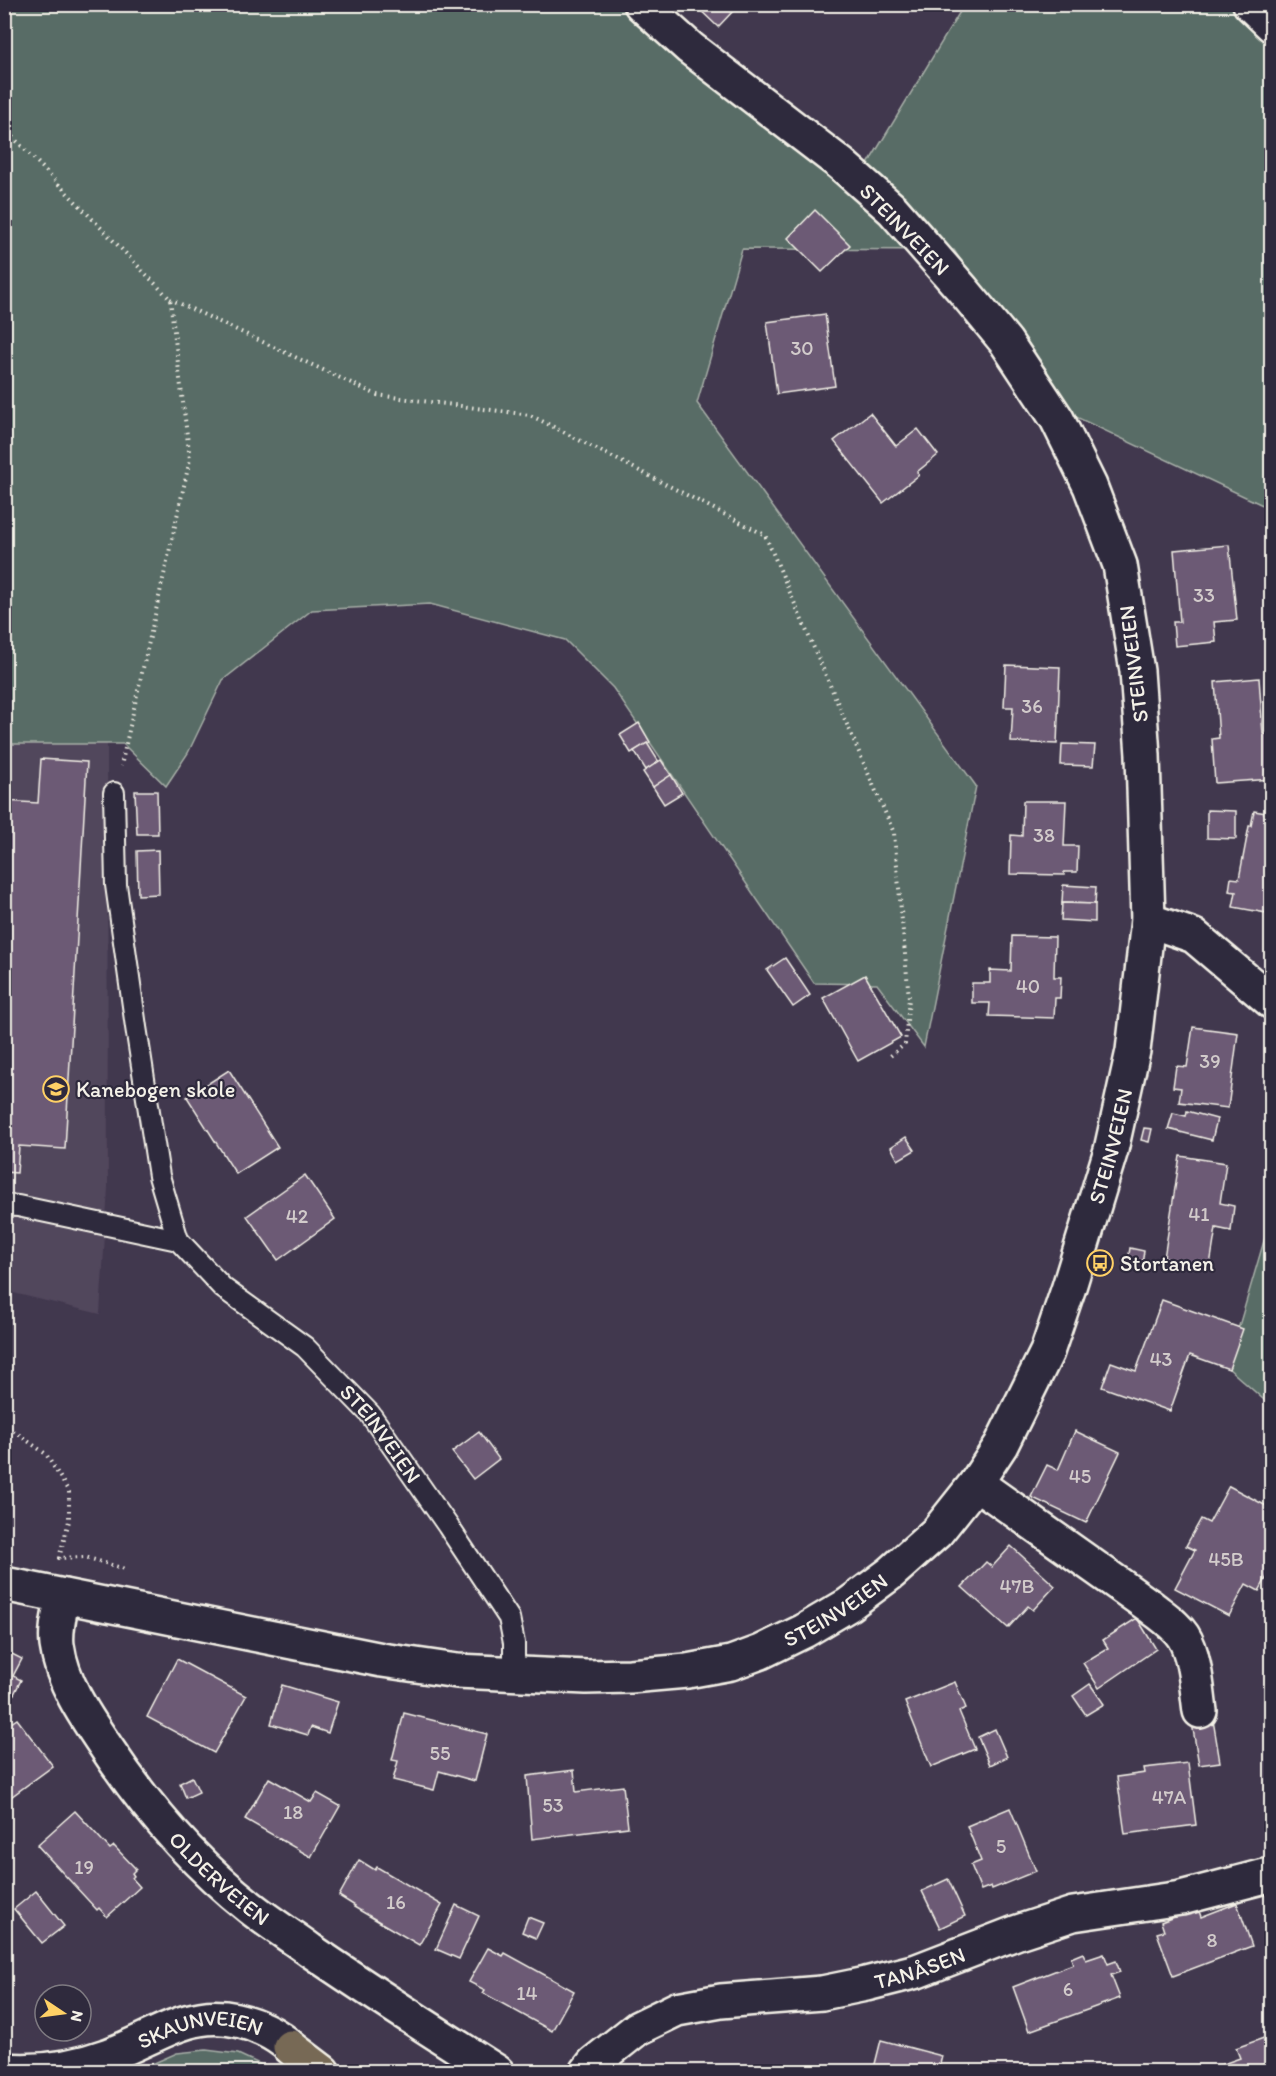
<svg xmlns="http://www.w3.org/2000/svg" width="1276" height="2076" font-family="Itim,sans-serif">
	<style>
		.built { fill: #51465c }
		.green { fill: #596c66; stroke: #a6aea7; stroke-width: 1.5 }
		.building { fill: #6c5a74; stroke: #f4f1e8; stroke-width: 1.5 }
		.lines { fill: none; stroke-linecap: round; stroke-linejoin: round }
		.lane-casing { stroke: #f4f1e8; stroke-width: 24 }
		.street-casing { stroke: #f4f1e8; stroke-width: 38 }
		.secondary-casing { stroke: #f4f1e8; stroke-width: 38 }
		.highway-casing { stroke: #f4f1e8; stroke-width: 38 }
		.path { stroke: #f4f1e8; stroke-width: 4; stroke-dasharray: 1.5 4.5; stroke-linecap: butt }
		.lane { stroke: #2f2a3d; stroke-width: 20 }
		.street { stroke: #2f2a3d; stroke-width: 33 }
		.secondary { stroke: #2f2a3d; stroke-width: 33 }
		.highway { stroke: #776954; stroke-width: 33 }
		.labels { text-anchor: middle; stroke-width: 4.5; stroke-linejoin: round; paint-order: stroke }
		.number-label { font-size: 20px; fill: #d2cbcb }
		.street-label { font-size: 22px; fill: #f4f1e8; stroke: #2f2a3d }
		.poi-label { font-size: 22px; fill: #f4f1e8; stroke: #2f2a3d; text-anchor: start }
	</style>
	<rect width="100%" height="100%" fill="#41384e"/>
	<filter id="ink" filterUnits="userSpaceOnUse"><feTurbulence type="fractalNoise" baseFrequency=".0167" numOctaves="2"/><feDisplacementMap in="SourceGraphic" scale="12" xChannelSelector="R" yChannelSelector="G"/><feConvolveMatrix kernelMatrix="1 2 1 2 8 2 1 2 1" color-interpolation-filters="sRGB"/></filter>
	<g filter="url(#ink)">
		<path class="built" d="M5 731H107L108 1188 100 1314 5 1291Z"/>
		<g class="green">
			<path d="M5 5H641L856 184 964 5H1271V509L1057 408 954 250 742 249 697 403 976 786 924 1047 877 984 814 983 613 688 565 640 430 604 312 610 223 680 188 753 166 786 123 744H5Z"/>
			<path d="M1271 1217V1406L1227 1367Z"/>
			<path d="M206 2050 238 2054 266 2067 268 2071H136L177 2053Z"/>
		</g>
		<g class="building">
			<path d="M694 4H728L734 10 718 27Z"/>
			<path d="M815 210 850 245 822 272 788 238Z"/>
			<path d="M825 314 835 386 777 394 767 322Z"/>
			<path d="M870 413 896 446 918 429 938 455 917 472 919 475 883 503 834 441Z"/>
			<path d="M1229 545 1237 620 1214 622 1216 642 1175 646 1173 622H1180L1174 550Z"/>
			<path d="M1006 665 1060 667 1057 744 1011 742 1013 707H1004Z"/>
			<path d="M1259 678 1263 734H1272V779L1215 783 1212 739 1219 738 1215 682Z"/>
			<path d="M639 723 650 742 631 753 620 735Z"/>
			<path d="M647 743 659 762 646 770 634 751Z"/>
			<path d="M1062 744 1095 745 1093 766 1061 765Z"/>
			<path d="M41 759 87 762 65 1149 19 1146 17 1173 4 1172V801L38 803Z"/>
			<path d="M661 760 671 775 653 787 643 772Z"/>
			<path d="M671 775 682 793 664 804 653 787Z"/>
			<path d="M135 791H157L158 834H137Z"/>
			<path d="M1023 801H1066L1064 846H1078L1077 872H1064V875L1010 874 1011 835 1022 836Z"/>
			<path d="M1207 810 1236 811V839L1207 838Z"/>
			<path d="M1254 811 1272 814V914L1233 907 1236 892 1229 891 1231 878 1239 879 1249 826H1251Z"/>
			<path d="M158 850 159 894 138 895 137 851Z"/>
			<path d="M1063 885 1096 887 1095 904 1062 903Z"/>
			<path d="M1062 903 1095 904V922L1061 920Z"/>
			<path d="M1012 936 1055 937 1054 977H1061L1060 998H1055L1054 1018 989 1016 990 1003H972V983H990V970L1011 971Z"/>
			<path d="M785 958 810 995 793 1007 767 970Z"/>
			<path d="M865 975 901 1037 858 1061 823 998Z"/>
			<path d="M1193 1027 1238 1033 1228 1108 1179 1102 1181 1088 1173 1087 1176 1066 1187 1067Z"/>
			<path d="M229 1070 278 1147 236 1174 187 1097Z"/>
			<path d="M1187 1111 1217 1119 1212 1140 1168 1129 1173 1113 1186 1116Z"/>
			<path d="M1144 1128 1152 1129 1149 1142 1141 1140Z"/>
			<path d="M906 1137 915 1150 898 1160 891 1147Z"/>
			<path d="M1180 1156 1226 1163 1220 1203 1234 1206 1231 1231 1216 1228 1210 1265 1164 1258Z"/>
			<path d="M305 1175 335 1219 278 1260 247 1216Z"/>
			<path d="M1130 1248 1144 1251 1142 1264 1128 1261Z"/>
			<path d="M1162 1300 1243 1329 1229 1369 1190 1355 1170 1411 1102 1387 1111 1362 1136 1371Z"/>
			<path d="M1075 1431 1120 1452 1086 1523 1031 1497 1047 1465 1058 1470Z"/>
			<path d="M479 1432 499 1459 473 1479 452 1452Z"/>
			<path d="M1229 1486 1272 1509V1536L1267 1545 1272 1548V1568L1259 1591 1246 1584 1229 1616 1175 1588 1195 1550 1186 1546 1201 1519 1209 1523Z"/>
			<path d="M1011 1546 1055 1586 1033 1610 1028 1606 1008 1628 962 1587 986 1562 992 1567Z"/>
			<path d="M1137 1618 1156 1649 1099 1688 1083 1663 1108 1648 1103 1640Z"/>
			<path d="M4 1650 22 1659 13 1676 21 1680 7 1708 4 1706Z"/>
			<path d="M177 1659 246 1696 214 1753 147 1717Z"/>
			<path d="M955 1682 966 1708 959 1711 975 1749 931 1767 905 1702Z"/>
			<path d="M1090 1684 1104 1704 1086 1715 1073 1696Z"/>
			<path d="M282 1685 338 1702 328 1733 311 1727 308 1735 271 1724Z"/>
			<path d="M404 1713 487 1734 475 1781 439 1771 434 1790 393 1780 398 1761 392 1760Z"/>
			<path d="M17 1719 53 1766 4 1802V1728Z"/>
			<path d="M1213 1720 1220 1762 1199 1765 1192 1723Z"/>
			<path d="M995 1729 1007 1757 990 1765 978 1737Z"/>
			<path d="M1188 1763 1196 1825 1125 1834 1117 1777 1145 1773 1144 1768Z"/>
			<path d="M574 1770 576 1792 623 1786 628 1827 532 1839 527 1776Z"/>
			<path d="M192 1777 199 1792 186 1798 180 1783Z"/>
			<path d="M269 1778 311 1802 317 1793 340 1806 311 1857 245 1819Z"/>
			<path d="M1010 1808 1036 1871 992 1889 991 1886 981 1890 971 1865 981 1861 967 1826Z"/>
			<path d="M75 1811 110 1849 114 1846 136 1869 132 1873 134 1876 132 1878 140 1887 107 1917 99 1908 97 1910 37 1845Z"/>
			<path d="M359 1860 375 1870 377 1867 442 1905 419 1945 354 1907 355 1906 339 1896Z"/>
			<path d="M948 1879 965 1916 940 1928 922 1891Z"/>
			<path d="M36 1891 64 1926 42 1943 14 1909Z"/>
			<path d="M1237 1903 1252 1946 1173 1976 1157 1933 1164 1931 1161 1922 1198 1908 1201 1917Z"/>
			<path d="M456 1905 479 1916 459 1959 436 1949Z"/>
			<path d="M528 1917 543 1923 536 1938 522 1932Z"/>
			<path d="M488 1948 503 1956 505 1953 574 1991 552 2031 483 1993 485 1990 469 1982Z"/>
			<path d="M1083 1953 1086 1960 1104 1954 1108 1964 1116 1961 1120 1972 1111 1975 1120 1998 1029 2031 1013 1987 1073 1964 1071 1958Z"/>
			<path d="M1272 2035V2072H1210L1209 2069 1240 2058 1236 2048Z"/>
			<path d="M881 2040 942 2056 938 2072H873Z"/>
		</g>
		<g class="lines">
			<g class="lane-casing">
				<g id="lane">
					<path id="s1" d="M114 793 116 885 136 1027 159 1176 178 1240 223 1288 305 1347 370 1414 448 1526 509 1618 514 1643V1675"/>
					<path d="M4 1205 18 1206 178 1240"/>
				</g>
			</g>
			<g class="street-casing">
				<g id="street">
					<path d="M1250 4 1272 25"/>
					<path d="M1148 920 1194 936 1272 1002"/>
					<path d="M976 1483 1151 1607C1162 1616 1175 1624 1183 1636 1195 1654 1197 1690 1200 1711"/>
					<path id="s2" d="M4 1584 382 1660 457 1671 586 1677 630 1676 687 1671 731 1663 761 1652 804 1631 848 1605 891 1573 937 1532 976 1483 1001 1445 1047 1352 1069 1287 1111 1150 1133 1051 1148 920 1143 755 1137 671 1120 565 1090 486 1057 419 1006 342 963 290 893 210 841 164 690 48 641 4"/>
					<path id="s3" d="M63 1596C60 1612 55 1629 57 1645 62 1683 85 1716 106 1747 145 1806 195 1864 251 1908 270 1923 291 1936 310 1950 371 1992 434 2032 497 2072"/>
					<path id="s4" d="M587 2072 594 2063 638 2028 677 2009 721 2001 822 1993 866 1984 917 1971 1018 1932 1073 1914 1181 1898 1265 1876"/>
				</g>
			</g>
			<g class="secondary-casing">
				<g id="secondary">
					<path id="s5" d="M4 2070C40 2073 76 2067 109 2055 167 2033 200 1999 265 2030 282 2038 300 2053 309 2070"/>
				</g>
			</g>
			<g class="highway-casing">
				<path id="highway" d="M290 2047 323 2072"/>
			</g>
			<g class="path">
				<path d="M4 128 170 299 190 459 121 766"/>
				<path d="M170 299 377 395 530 415 765 535 894 833 909 998 905 1044 889 1057"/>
				<path d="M4 1424 46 1454 69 1492V1521L59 1558 85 1557 125 1569"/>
			</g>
			<use href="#lane" class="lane"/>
			<use href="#street" class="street"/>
			<use href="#secondary" class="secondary"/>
			<use href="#highway" class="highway"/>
		</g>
	</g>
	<defs>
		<g id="school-ring" transform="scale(1.35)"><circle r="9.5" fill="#2f2a3d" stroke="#ffd166" stroke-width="1.5"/><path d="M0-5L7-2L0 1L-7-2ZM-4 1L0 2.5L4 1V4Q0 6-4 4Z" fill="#ffd166"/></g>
		<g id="bus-ring" transform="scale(1.35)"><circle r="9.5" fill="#2f2a3d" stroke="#ffd166" stroke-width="1.5"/><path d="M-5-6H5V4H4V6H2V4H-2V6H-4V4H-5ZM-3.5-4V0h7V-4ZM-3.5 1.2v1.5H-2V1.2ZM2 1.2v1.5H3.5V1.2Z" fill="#ffd166"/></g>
	</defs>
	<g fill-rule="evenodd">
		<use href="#school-ring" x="56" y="1089"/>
		<use href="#bus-ring" x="1100" y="1263"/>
	</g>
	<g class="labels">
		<g class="number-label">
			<text x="802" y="355">30</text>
			<text x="1204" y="602">33</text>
			<text x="1032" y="713">36</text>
			<text x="1044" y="842">38</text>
			<text x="1028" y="993">40</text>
			<text x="1210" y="1068">39</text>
			<text x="1199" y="1221">41</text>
			<text x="297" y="1223">42</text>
			<text x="1161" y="1366">43</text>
			<text x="1080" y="1483">45</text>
			<text x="1226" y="1566">45B</text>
			<text x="1017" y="1593">47B</text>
			<text x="440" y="1760">55</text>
			<text x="1169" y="1804">47A</text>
			<text x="553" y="1812">53</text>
			<text x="293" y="1819">18</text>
			<text x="1001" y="1853">5</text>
			<text x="84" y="1874">19</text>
			<text x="396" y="1909">16</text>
			<text x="1212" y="1947">8</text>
			<text x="1068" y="1996">6</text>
			<text x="527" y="2000">14</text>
		</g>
		<g class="street-label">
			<text transform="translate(905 229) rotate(46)" y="8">STEINVEIEN</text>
			<text transform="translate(1133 664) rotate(-97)" y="8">STEINVEIEN</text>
			<text dy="8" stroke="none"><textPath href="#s2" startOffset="1410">STEINVEIEN</textPath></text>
			<text dy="8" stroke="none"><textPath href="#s1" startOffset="735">STEINVEIEN</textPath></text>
			<text dy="8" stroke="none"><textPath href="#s2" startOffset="854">STEINVEIEN</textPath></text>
			<text dy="8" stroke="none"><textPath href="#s3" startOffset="338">OLDERVEIEN</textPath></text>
			<text dy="8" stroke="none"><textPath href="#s4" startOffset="358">TANÅSEN</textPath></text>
			<text dy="8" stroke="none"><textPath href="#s5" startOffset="204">SKAUNVEIEN</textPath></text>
		</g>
		<g class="poi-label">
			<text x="76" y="1097">Kanebogen skole</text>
			<text x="1120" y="1271">Stortanen</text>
		</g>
	</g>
	<rect width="1276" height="2076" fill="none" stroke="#2f2a3d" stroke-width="24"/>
	<rect x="12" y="12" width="1252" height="2052" fill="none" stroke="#f4f1e8" stroke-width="2" filter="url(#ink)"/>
	<g transform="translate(63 2013) rotate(103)"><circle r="28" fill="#2f2a3d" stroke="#7e7a81" stroke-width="1.5"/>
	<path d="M0-4.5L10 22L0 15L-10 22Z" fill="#ffd166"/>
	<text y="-9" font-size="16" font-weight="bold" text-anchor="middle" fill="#f4f1e8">N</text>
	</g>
</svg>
